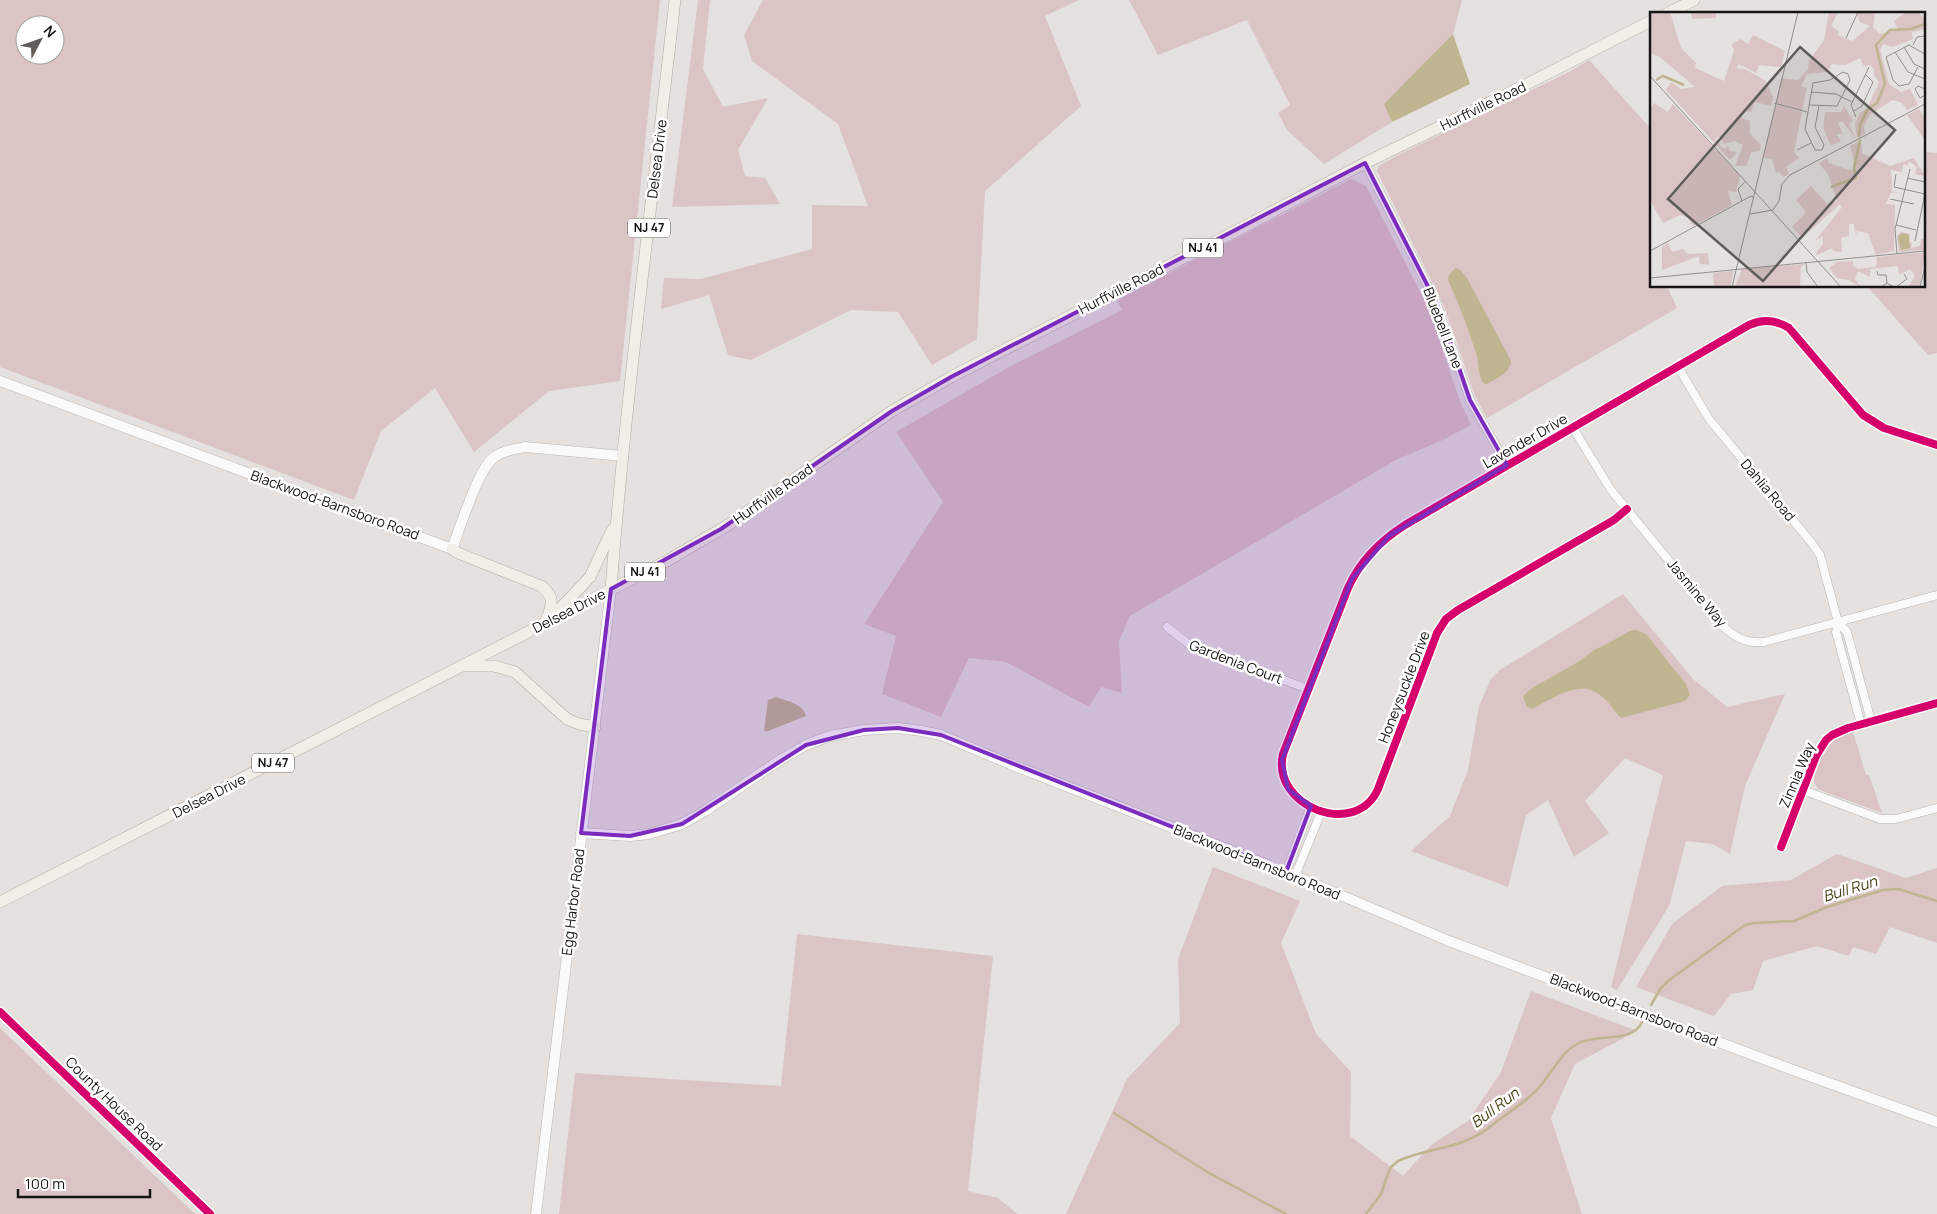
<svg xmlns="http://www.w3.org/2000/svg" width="1937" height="1214" font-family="Manrope,sans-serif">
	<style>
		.green { fill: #dac4c4; fill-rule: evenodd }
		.water { fill: #bfb590 }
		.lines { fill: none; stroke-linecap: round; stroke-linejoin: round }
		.stream { stroke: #bfb590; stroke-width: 2.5 }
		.minor-casing { stroke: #b9b7b5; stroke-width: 9 }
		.tertiary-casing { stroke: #b9b7b5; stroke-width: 10 }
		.secondary-casing { stroke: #b9b7b5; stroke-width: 11 }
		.primary-casing { stroke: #b4aca2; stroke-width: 12 }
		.minor { stroke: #fbfafa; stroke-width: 8 }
		.tertiary { stroke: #fbfafa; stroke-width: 9 }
		.secondary { stroke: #fbfafa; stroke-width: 10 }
		.primary { stroke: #f1ede7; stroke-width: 11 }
		.cycleway-casing { stroke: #fff; stroke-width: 11 }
		.cycleway { stroke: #d6006c; stroke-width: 8 }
		.marked { fill: #7b2cbf; fill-opacity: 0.2; stroke: #7b2cbf; stroke-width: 4; stroke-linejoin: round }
		.labels { text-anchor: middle; stroke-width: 5; stroke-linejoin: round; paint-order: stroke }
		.shield { fill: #fff; stroke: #5d5b5a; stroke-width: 1 }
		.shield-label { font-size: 12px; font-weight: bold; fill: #171513 }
		.street-label { font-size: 14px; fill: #171513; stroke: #fff }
		.water-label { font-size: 15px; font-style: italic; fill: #483e15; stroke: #fff }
		.inset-river { fill: none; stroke: #bfb590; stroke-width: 2.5 }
		.inset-road { fill: none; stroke: #928f8d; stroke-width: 1 }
		.view { fill: #5f5c5a; fill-opacity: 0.15; stroke: #5f5c5a; stroke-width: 2.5 }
		.inset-edge { fill: none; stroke: #171513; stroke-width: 2.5 }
	</style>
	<rect width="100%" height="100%" fill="#e4e1de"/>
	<g class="green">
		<path d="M0 0H660L620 381 549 391 474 452 435 388 381 431 354 500 0 367ZM25 25H55V55H25Z"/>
		<path d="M698 0H710L703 69 723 107 768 98 738 150 745 176 765 178 780 204 672 207Z"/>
		<path d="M763 0H1079L1045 16 1081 106 985 191 977 339 932 365 898 312 851 310 751 360 728 355 709 295 661 309 664 278 701 279 812 249V205L868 206 838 124 752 61 744 35Z"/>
		<path d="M1129 0H1462L1453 34 1385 104 1392 122 1324 164 1287 130 1278 113 1290 105 1247 20 1158 55Z"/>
		<path d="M1589 60 1651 129V286H1667L1677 308 1487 418 1475 396 1444 306 1377 171 1379 166 1398 155 1571 71Z"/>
		<path d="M1923 152 1937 153V353L1928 355 1867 286H1923Z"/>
		<path d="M1351 179 1366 186 1428 307 1460 401 1471 425 1445 439 1396 460 1130 616 1119 641 1122 693 1101 687 1089 707 1006 662 969 658 941 717 882 694 896 636 864 624 943 502 896 432 1009 367 1122 310 1117 300Z"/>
		<path d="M1623 594 1693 679 1727 707 1785 694 1745 786 1730 854 1713 844 1686 841 1669 906 1617 990 1611 987 1663 775 1625 758 1585 801 1609 833 1574 857 1548 800 1526 815 1508 887 1411 851 1450 816 1468 770 1479 706 1491 679 1500 670Z"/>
		<path d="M1853 732 1866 775H1869L1882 813 1825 792 1818 789 1814 782C1814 776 1816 772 1818 766 1825 747 1833 738 1853 732Z"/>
		<path d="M1837 854 1906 878 1937 868V943L1890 927 1876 954 1853 947 1849 956 1817 946 1763 961 1753 990 1731 994 1714 1016 1636 987 1672 924 1722 886 1791 880Z"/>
		<path d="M1213 867 1300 901 1281 943 1316 1034 1351 1072 1350 1136 1403 1176 1431 1145 1468 1121 1501 1072 1531 991 1637 1031 1575 1064 1551 1118 1582 1214H1066L1127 1079 1180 1023 1178 959Z"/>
		<path d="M797 934 993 956 968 1191 998 1198 1017 1214H559L575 1073 781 1086Z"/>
		<path d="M0 1028 195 1214H0Z"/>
	</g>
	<g class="water">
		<path d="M1453 34 1470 84 1392 122 1384 104Z"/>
		<path d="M1455 268 1459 269 1467 278 1511 361C1511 373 1496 378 1487 384L1483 383C1478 374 1479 363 1476 353 1468 328 1459 304 1448 280L1449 275Z"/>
		<path d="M1636 630 1646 634 1686 684 1690 695 1685 701 1621 718C1614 711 1609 701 1600 695 1580 678 1550 700 1532 709L1527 707 1523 696 1532 688 1578 662 1594 650 1607 644 1630 631Z"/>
		<path d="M776 697C786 701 804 704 806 716L768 731H764L768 700Z"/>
	</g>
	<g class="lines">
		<g class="stream">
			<path d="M1651 1005 1661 988 1668 981 1745 925 1753 923 1794 921 1827 907 1883 890 1898 889 1937 901"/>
			<path d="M1114 1113 1209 1173 1286 1214"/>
			<path d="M1366 1214 1381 1194 1390 1168 1398 1161C1426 1148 1461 1149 1487 1129 1502 1117 1520 1106 1535 1092 1549 1078 1560 1053 1577 1044 1596 1033 1632 1044 1642 1022"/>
		</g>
		<g class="minor-casing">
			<g id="minor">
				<path d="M1365 163 1437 304 1470 400 1507 465"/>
				<path d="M1678 367 1709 419 1811 542 1820 555 1838 622 1836 632 1861 724"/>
				<path d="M1573 428 1611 490 1720 623C1732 636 1745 644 1764 642L1937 595"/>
				<path d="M1627 509 1614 520 1458 610 1446 619 1437 633 1378 789C1356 839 1271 807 1283 754L1348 588C1360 561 1380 541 1405 525L1749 325C1762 319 1776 320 1789 328L1863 415 1884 428 1937 445"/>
				<path d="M1838 622 1847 632 1871 721"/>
				<path d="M1167 627 1190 645 1308 689"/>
				<path d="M1803 790 1880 819H1896L1937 808"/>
				<path d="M1781 847 1816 756 1826 740 1832 735 1848 728 1937 703"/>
				<path d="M1286 872 1311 806"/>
				<path d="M1295 876 1322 810"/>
			</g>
		</g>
		<g class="tertiary-casing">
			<path id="tertiary" d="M0 1012 210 1214"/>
		</g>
		<g class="secondary-casing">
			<g id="secondary">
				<path d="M0 381 452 549C460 528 477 473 492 459 501 451 514 449 525 447L623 456"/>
				<path d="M581 833 630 836 649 834 682 824 705 811 780 760 806 745 830 736 864 730 898 728 922 731 941 735 1010 764 1286 872 1449 941 1793 1070 1937 1122"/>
				<path d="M536 1214 611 589"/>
			</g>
		</g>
		<g class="primary-casing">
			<g id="primary">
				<path d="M1666 14 1694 0"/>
				<path d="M452 549 458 553 541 586C557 598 551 607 545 623"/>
				<path d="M611 589C626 392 653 196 675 0"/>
				<path d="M554 615 590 577 612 530"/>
				<path d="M463 666H494L515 672 567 719 579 724 595 727"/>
				<path d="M0 902 665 562 728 525 892 411 951 377 1236 231 1365 163 1507 94 1651 21"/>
			</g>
		</g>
		<use href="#minor" class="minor"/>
		<use href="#tertiary" class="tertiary"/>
		<use href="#secondary" class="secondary"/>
		<use href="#primary" class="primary"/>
		<g class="cycleway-casing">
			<g id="cycleway">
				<path d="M1627 509 1614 520 1458 610 1446 619 1437 633 1378 789C1356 839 1271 807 1283 754L1348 588C1360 561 1380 541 1405 525L1749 325C1762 319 1776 320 1789 328L1863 415 1884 428 1937 445"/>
				<path d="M1781 847 1816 756 1826 740 1832 735 1848 728 1937 703"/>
				<path d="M0 1012 210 1214"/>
			</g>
		</g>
		<use href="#cycleway" class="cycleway"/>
	</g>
	<path class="marked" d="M1365 163 1437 304 1470 400 1507 465 1389 536 1352 579 1282 760 1288 789 1311 806 1286 872 941 735 898 728 864 730 806 745 682 824 630 836 581 833 611 589 721 529 892 411 951 377Z"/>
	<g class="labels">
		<g class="shield">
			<rect x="628" y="218.5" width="42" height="19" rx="4"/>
			<rect x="1183" y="238.5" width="40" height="19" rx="4"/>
			<rect x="625" y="562.5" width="40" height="19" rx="4"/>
			<rect x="252" y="753.5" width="42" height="19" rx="4"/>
		</g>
		<g class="shield-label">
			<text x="649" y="232">NJ 47</text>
			<text x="1203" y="252">NJ 41</text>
			<text x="645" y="576">NJ 41</text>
			<text x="273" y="767">NJ 47</text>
		</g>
		<g class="street-label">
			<text transform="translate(1483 106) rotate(-26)" y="5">Hurffville Road</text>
			<text transform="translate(657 159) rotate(-83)" y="5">Delsea Drive</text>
			<text transform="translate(1121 289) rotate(-27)" y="5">Hurffville Road</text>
			<text transform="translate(1443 328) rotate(69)" y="5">Bluebell Lane</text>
			<text transform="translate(1525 441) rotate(-30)" y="5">Lavender Drive</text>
			<text transform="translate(1768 490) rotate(50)" y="5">Dahlia Road</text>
			<text transform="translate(773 494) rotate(-35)" y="5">Hurffville Road</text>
			<text transform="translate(335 505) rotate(20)" y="5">Blackwood-Barnsboro Road</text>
			<text transform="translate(1697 593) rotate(50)" y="5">Jasmine Way</text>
			<text transform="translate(569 611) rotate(-27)" y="5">Delsea Drive</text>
			<text transform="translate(1236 662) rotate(21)" y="5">Gardenia Court</text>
			<text transform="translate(1404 687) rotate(-69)" y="5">Honeysuckle Drive</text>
			<text transform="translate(1797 775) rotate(-67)" y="5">Zinnia Way</text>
			<text transform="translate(209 796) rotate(-27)" y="5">Delsea Drive</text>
			<text transform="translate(1257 862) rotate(22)" y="5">Blackwood-Barnsboro Road</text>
			<text transform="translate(573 902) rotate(-83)" y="5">Egg Harbor Road</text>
			<text transform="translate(1634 1010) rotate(21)" y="5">Blackwood-Barnsboro Road</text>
			<text transform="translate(114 1104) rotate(44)" y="5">County House Road</text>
		</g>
		<g class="water-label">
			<text transform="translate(1850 889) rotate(-17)" y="5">Bull Run</text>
			<text transform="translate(1495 1108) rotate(-37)" y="5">Bull Run</text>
		</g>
	</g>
	<g transform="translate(1650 12)">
		<rect width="275" height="275" fill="#e4e1de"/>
		<path d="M0 0H20L31 36 46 51 45 56 74 69 84 39 82 32 91 27 98 32 103 23 135 39 131 55 109 53 106 61 89 52 86 56 95 57 116 69 123 86 121 94 105 90 101 100 93 98 91 106 100 109V122L111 133 110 138 101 141 96 154H85L93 133 85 129 74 132 70 125 65 126 72 136 76 137 78 133 80 139 87 140 80 148 16 78 21 70 31 77 45 75 10 45 0 41ZM40 0H66V6L43 7ZM179 0H188L181 14 189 19 188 23 202 29 220 14 210 10 206 0H225L223 15 230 22 248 17 244 9 256 0H268L275 6V17L262 20 263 27 242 35 233 32 230 38 239 72 251 80 260 77 268 93 257 98 252 91 243 88 220 102 214 114 215 122 207 126 205 112 210 101 217 97 229 70 224 63V57L220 53 214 54 210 46 195 53 182 52 177 60 157 62 151 74 157 76 152 99 126 91 131 66 148 68 158 57 159 49 174 28ZM4 91 18 100 23 92 90 164 86 180 78 179 82 193 43 214 37 205 30 203 13 211 0 188V98ZM126 92 152 100 144 140 149 146 136 155 139 162 133 165 129 160 126 161 122 147 113 146ZM194 94 203 109 199 112 206 127 192 109 188 111 193 122H186L191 129 181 134 173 116 175 100H191ZM269 97 275 106V128L257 103ZM211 129 212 141 240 154 264 146 275 164 265 162 267 155 259 149 258 153 253 152 252 160 241 158 242 179 252 182 241 180 236 192 245 193 244 239 226 243 218 221 207 219 206 224 204 212H199V224L191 226 192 240 183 239 182 236 167 243 166 241 173 232V224L165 229 192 195 190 192 152 226 142 215 156 200 146 188 161 174 177 192 187 189 179 164 169 151 177 146 179 151 199 158 206 157 200 134ZM251 220 260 222 258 230 262 231 261 236 270 234 271 227H275V238L249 240 247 224ZM18 231 22 240 33 237 38 242 58 241 59 253 50 252 49 244 12 258V235ZM275 240 270 275H258L265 264 260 257 249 263 248 254 220 257V265L208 259 205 267 210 275 199 268 187 266 179 256 187 250 203 249V254L208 257 226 255 227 245ZM155 252 151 255 150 275H85L92 257ZM84 259 80 275H64L63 261Z" fill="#dac4c4"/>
		<path d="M253 221 259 223 260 236 251 238 248 225Z" fill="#bfb590"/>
		<path class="inset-river" d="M6 68 13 64 34 73M209 125 210 113 217 98 227 91 235 72 226 33 240 18 261 17 275 12M181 175 206 166 204 156 210 128"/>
		<path class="inset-road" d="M196 26 208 0M263 33 267 25 275 24M254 35 264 52 275 57M245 40 258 60 275 67M268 55 259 72 249 74 243 68 236 45 259 33 275 42M0 64 191 275M275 77 268 74 265 77 270 86 275 83M161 80 186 82 202 90M124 91 157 100M159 93 187 94 200 68 198 62M169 94 165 115 174 133 172 138M204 99 212 94 223 70 215 62M206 105 201 93 219 55M147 138 161 131M172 138H165L155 117 163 71 180 68 193 60 198 62M246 162 244 175 275 182M257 166 275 170M240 187 264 192M92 189 88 177 96 169M123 198 129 189 132 172 140 163 275 92M100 202 123 198M246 213 266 218M265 229 275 182M0 239 92 189 101 184 104 186M247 242 245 217 260 157M156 250 157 260 168 275M227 259 228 263H236L237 271M0 266 275 239M82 275 148 0M231 275 237 271 244 275M246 275 257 267 254 262M270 275 275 255"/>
		<path class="view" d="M150 35 245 118 113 269 18 187Z"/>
		<rect width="275" height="275" class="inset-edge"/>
	</g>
	<g transform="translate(40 40) rotate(49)"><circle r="24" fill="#ffffff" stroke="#a2a1a1"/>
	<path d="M0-4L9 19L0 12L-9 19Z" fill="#5f5c5a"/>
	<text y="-8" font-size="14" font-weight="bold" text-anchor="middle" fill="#171513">N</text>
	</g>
	<path d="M18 1189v8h132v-8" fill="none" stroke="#171513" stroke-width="2.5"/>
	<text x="25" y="1189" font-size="15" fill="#171513" stroke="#ffffff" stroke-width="4" paint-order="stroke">100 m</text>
</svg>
